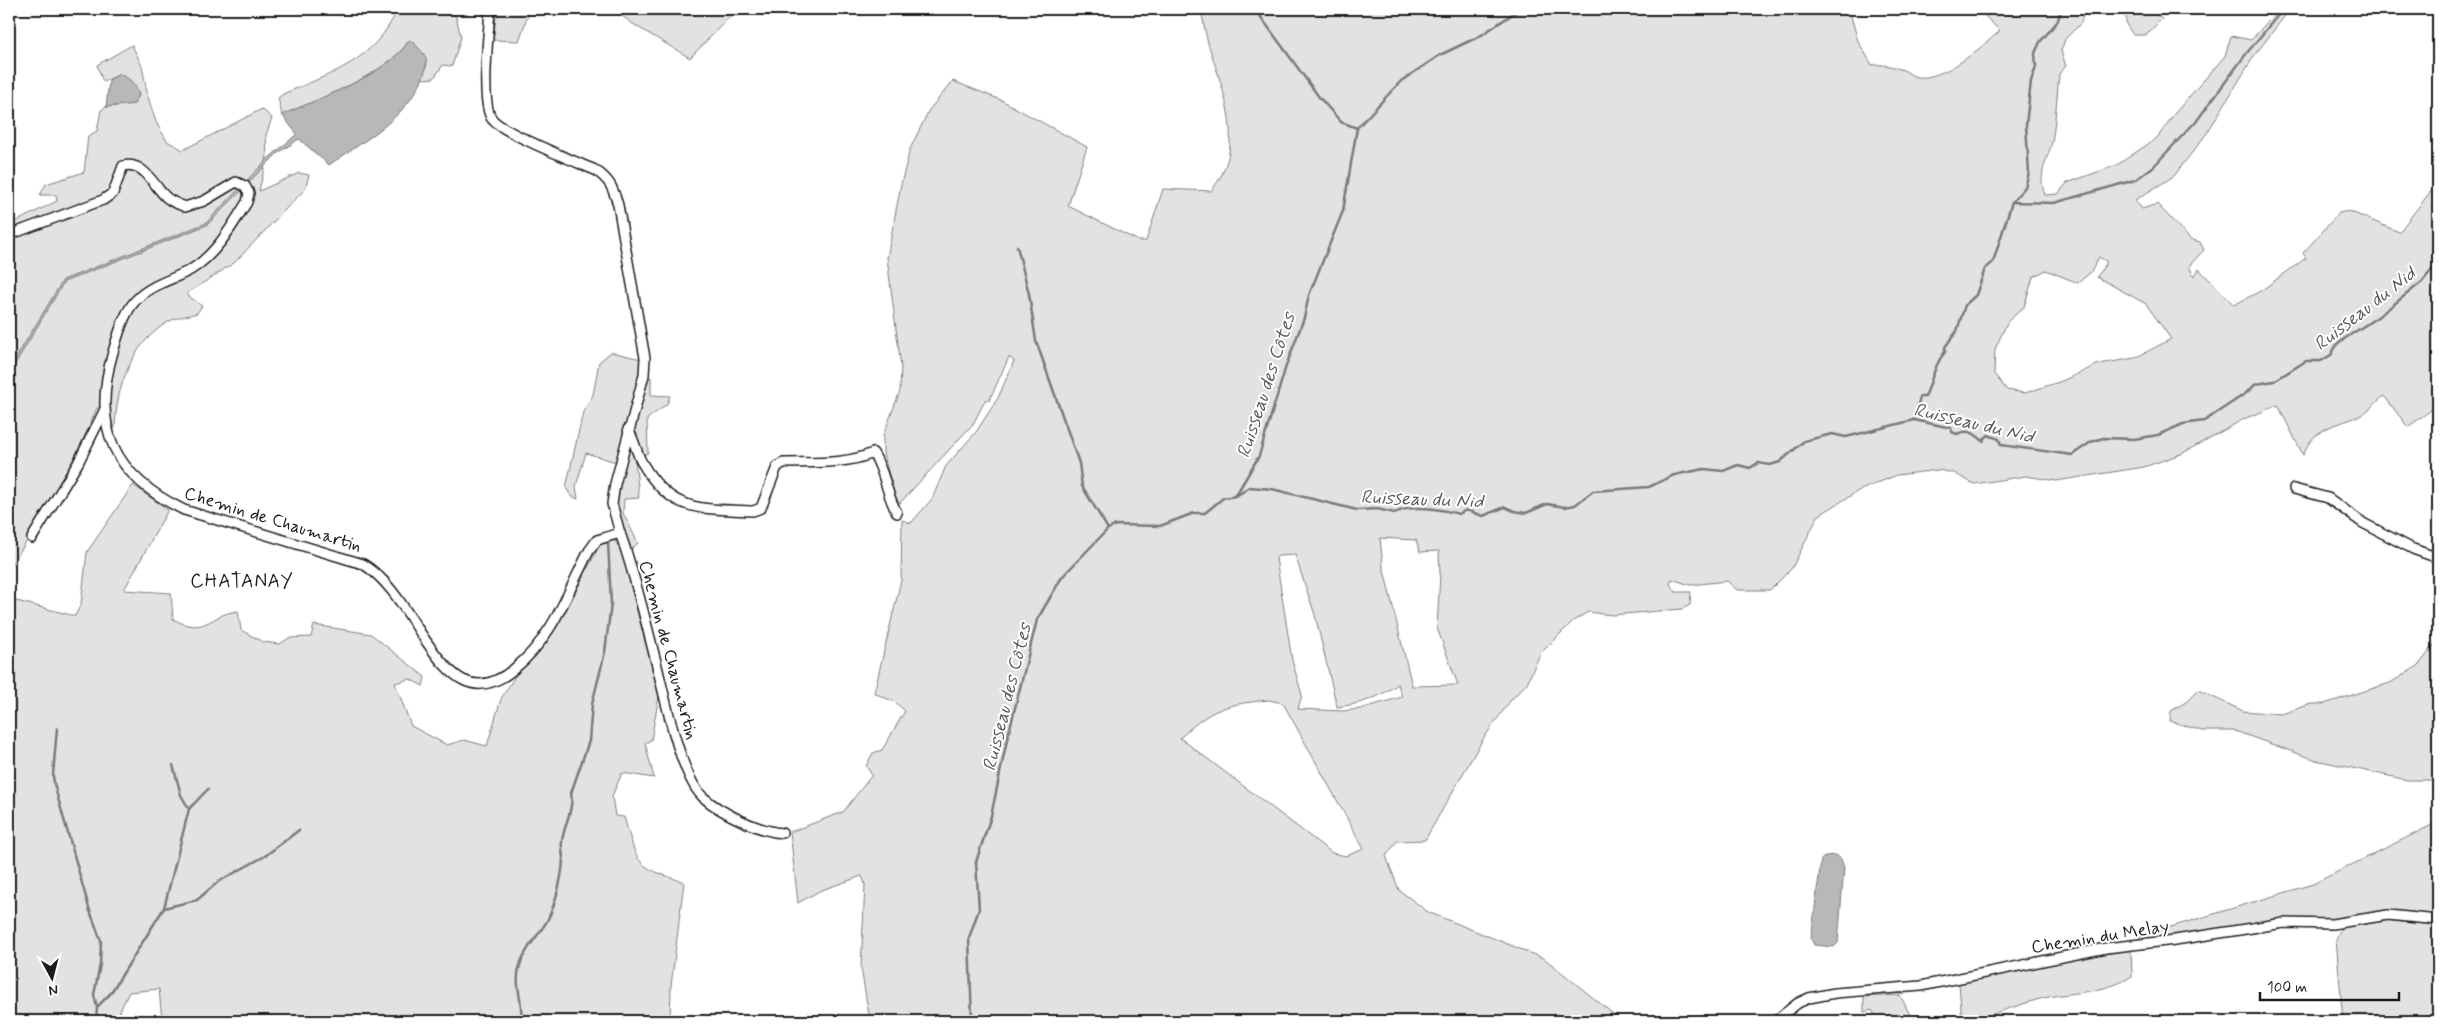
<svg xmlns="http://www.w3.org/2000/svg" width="2447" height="1030" font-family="Mynerve,sans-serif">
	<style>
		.green { fill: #e2e2e2; stroke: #7f7f7f; fill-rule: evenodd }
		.water { fill: #b8b8b8; stroke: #7a7a7a }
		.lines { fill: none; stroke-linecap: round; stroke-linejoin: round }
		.stream { stroke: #7a7a7a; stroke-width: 2.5 }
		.minor-casing { stroke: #1c1c1c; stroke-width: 12 }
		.minor { stroke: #fff; stroke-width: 9 }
		.labels { text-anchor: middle; stroke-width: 4; stroke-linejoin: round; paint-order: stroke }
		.street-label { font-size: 18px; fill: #1c1c1c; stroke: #fff }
		.water-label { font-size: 19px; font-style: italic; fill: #5a5a5a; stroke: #fff }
		.neighbourhood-label { font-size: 19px; letter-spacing: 1px; fill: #1c1c1c; stroke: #fff }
	</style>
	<rect width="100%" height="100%" fill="#fff"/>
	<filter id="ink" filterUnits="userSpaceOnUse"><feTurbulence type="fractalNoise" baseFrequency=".02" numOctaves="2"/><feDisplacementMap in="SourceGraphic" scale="10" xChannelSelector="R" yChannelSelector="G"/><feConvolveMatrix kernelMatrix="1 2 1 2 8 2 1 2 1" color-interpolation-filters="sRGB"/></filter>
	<g filter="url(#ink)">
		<g class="green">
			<path d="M398 9H454L461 37 452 66 443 65 434 78 422 79 427 64 409 40C391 73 315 100 282 115L278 98 283 94C334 72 373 62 398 9Z"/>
			<path d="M530 9 519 41 493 40 497 10Z"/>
			<path d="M612 9H737L690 58 636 26Z"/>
			<path d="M1201 9H1849L1858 41 1872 65C1883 64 1892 66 1903 70 1907 71 1912 76 1916 77 1944 81 1980 48 2000 31L1978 9H2085L2081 23 2065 39 2061 51 2066 66 2059 74C2057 94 2056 115 2053 136 2050 158 2036 172 2045 195L2058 194 2067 183 2117 165 2157 138 2175 113 2225 56 2231 36 2251 40 2279 9H2290L2254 56 2207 133 2174 176 2135 200 2142 209 2157 204 2190 239 2200 242 2204 250 2189 266 2194 276 2199 269 2234 305 2262 290 2306 258 2303 253 2339 213 2349 211 2399 232 2438 182V405L2408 427 2384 396C2376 402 2368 412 2359 416 2334 427 2314 426 2303 455L2278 405 2244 419 2181 454 2144 467 2056 481 2026 476 1974 484 1954 473 1938 470 1897 475 1858 491 1818 516 1792 568 1770 590H1737L1727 581 1690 585 1672 579 1670 584 1676 592H1691L1690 605 1682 609 1612 615 1588 612 1573 621 1540 654 1527 683 1510 701 1483 739 1425 840 1397 841 1386 856 1399 890 1428 912 1545 959 1622 1021H870L861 968 865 884 862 876 819 891 798 903 790 832 843 812 872 775 866 766 873 753 882 750 905 711 895 702 874 693 901 580 902 520 911 523 932 499 946 466 976 432 998 398 1014 361 1009 357 989 401 986 399 973 424 900 503H897L883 453V436L900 391 901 367 887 258 901 184 910 149 929 110 953 81 1001 100 1087 147 1068 206 1139 241H1146L1163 189 1211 191C1248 146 1223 92 1208 43 1205 32 1203 20 1201 9ZM2099 257 2107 262 2097 277 2146 304 2171 339 2135 358 2099 364 2062 381 2025 393 2007 390 1994 374 1995 349 2008 321 2024 307 2033 277 2046 270 2078 283 2091 272ZM1380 538 1416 540 1420 552 1439 551 1440 574 1437 628 1458 685 1412 686 1383 566ZM1295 555 1315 615 1337 707C1361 704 1379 698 1398 684L1402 697 1360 709 1343 711 1298 709 1302 695 1292 660 1276 558 1278 556ZM1269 700 1283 703 1364 849 1346 856 1332 853 1180 738C1211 708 1227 704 1269 700Z"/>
			<path d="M2126 9H2149L2162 19 2146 35H2133L2126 24Z"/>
			<path d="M132 45 142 66 148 97 156 122 167 141 183 150 262 109 272 118 266 135 267 157 259 191 299 173 309 175 305 189 234 263 186 294 202 306 197 313C188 316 176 317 168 322 131 344 116 388 115 428L110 430 105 405 97 408C74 463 43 518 9 568V225L57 201 56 195H40L46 184 84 172 88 136 97 131 101 110 106 107 134 104 139 95 120 74 103 82 97 65Z"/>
			<path d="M611 352 641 359V373L616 462 586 453 576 486 578 499 571 496 566 488 583 412 593 395 599 362Z"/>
			<path d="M651 377V395L670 396 667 404 647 419 648 453 642 455 632 428 647 378Z"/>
			<path d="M629 439 635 457 639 498 624 499 623 513 638 543 631 550 625 538 616 502Z"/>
			<path d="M133 485 168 510 124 590 171 593 173 619C206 637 209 614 238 611L241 630 263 642 280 644 289 638 311 637 314 625 371 634 425 677 423 686 410 679 395 683 411 726 447 745 464 740 487 746 501 699 515 676 540 651 576 591 598 548 605 540 614 539 622 552 659 696 651 740 645 743 654 778 622 773 612 796 615 816 624 817C639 867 634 865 684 882L671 986 670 1021H162L159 989 129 992 115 1021H9V599L75 616 81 604 87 552Z"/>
			<path d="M2438 640V780H2407L2316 760 2235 731H2202L2170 721 2171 711 2186 702 2198 690 2243 711 2282 714 2311 704H2324L2390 683 2418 666Z"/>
			<path d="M2438 822V916L2380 911 2330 921 2142 941 2138 937 2313 884Z"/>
			<path d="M2385 920 2438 925V1021H2343L2336 939 2341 928Z"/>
			<path d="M2131 950 2132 976C2110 991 2080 992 2054 996 2041 998 2029 1002 2017 1006 1998 1011 1981 1021 1962 1021L1959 983 2055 961Z"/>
			<path d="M1900 995 1910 1015 1895 1021H1879L1872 1010 1864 1012V997Z"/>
		</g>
		<g class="water">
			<path d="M409 40C415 42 418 48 423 53 428 59 426 64 425 71 412 115 364 141 329 165L299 139 278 153 249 182 247 180 270 157 297 134 282 115C315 100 392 73 409 40Z"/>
			<path d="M120 74C131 79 136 84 139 95L134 104 106 107 109 80Z"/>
			<path d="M240 188 242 190 207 225 64 282 9 374V369L63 280 206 223Z"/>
			<path d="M1836 855 1841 859 1844 868 1838 943 1834 947 1814 945 1811 939 1821 860 1825 856Z"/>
		</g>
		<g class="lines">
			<g class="stream">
				<path d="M1255 9 1319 97 1341 122 1357 128"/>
				<path d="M2012 202 2054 203 2135 180 2153 167 2198 119 2246 54 2283 9"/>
				<path d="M1017 246 1029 294 1036 341 1079 463 1082 486 1108 529"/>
				<path d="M1914 420 1920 397H1925C1932 381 1934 365 1945 352V347L1957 331 1965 305 1976 295 1985 269 1993 262 2012 202 2025 187 2029 173 2026 125 2031 81 2036 67 2035 53 2040 42 2057 22 2062 9"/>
				<path d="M1236 495 1259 456 1286 366 1304 318 1309 295 1343 211 1357 128 1401 81 1440 55 1480 36 1520 9"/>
				<path d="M57 728 53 775 54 784 89 908 101 941 100 964 94 995 97 1007"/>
				<path d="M173 765 181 795 189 809"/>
				<path d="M164 908 189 809 208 789"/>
				<path d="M96 1021 97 1007 110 994 164 908 197 900 218 882 265 856 299 830"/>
				<path d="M521 1021C524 1002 513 984 520 965 525 947 540 935 548 919 556 902 562 878 563 860 563 853 561 847 562 841 564 826 574 808 571 793L589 741 592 704 605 652 611 604 608 541"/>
				<path d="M972 1021 969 938 979 909 976 862 991 816 1007 740 1037 620 1062 577 1108 529 1116 525 1160 526 1194 513H1205L1223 498 1236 496 1250 487 1272 489 1357 510 1377 509 1395 513C1411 504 1441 509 1459 514L1466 510 1483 516 1505 507 1514 511 1526 513 1547 504 1565 507 1575 505 1593 491 1649 487 1674 475 1704 469 1723 471 1738 465 1750 468 1758 463 1770 465 1780 462 1804 441 1832 434 1846 437 1914 420 1951 428 1952 432 1957 434C1969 429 1974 433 1983 441L1988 435 1999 439 2001 445 2072 455 2091 442 2103 438 2134 439 2158 435 2183 424 2204 421 2245 394 2256 384 2274 381 2306 361H2321L2331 355 2338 343 2379 316 2422 282 2438 262"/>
			</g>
			<g class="minor-casing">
				<g id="minor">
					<path d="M490 9C489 31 480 103 492 119 503 133 574 161 595 170 610 180 613 188 618 205L645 358 644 375 615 484 612 504 620 533"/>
					<path d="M9 235 103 200 113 193 123 166C144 161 153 185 166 197 171 202 179 204 185 207L204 201 236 182 245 186 249 193 247 202C232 226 217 253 192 269 173 280 151 284 136 300 124 312 118 336 113 352 91 427 113 476 184 510L363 564C391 581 408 615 426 641 450 676 474 702 514 669 553 638 567 593 589 551L597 540 620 533C634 572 644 614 654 654 663 687 679 775 703 797 721 813 759 831 782 833"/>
					<path d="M628 429C634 439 636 451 641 461 671 514 699 508 753 511L761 508 777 467 783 463C812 462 845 465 873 453 885 471 886 494 897 513"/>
					<path d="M2294 489 2328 498 2363 523 2413 549 2438 558"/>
					<path d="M32 538 78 463 104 411"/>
					<path d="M1775 1021 1798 1003 1809 998 1835 993 1921 986 2106 948 2175 940 2284 923 2332 924 2388 915 2438 920"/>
				</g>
			</g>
			<use href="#minor" class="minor"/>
		</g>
	</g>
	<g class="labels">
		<g class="street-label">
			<text transform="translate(273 519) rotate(17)" y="6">Chemin de Chaumartin</text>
			<text transform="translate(669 650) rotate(75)" y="6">Chemin de Chaumartin</text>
			<text transform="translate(2100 936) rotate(-9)" y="6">Chemin du Melay</text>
		</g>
		<g class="water-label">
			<text transform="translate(2364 308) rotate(-38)" y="7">Ruisseau du Nid</text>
			<text transform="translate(1265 385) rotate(-72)" y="7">Ruisseau des Côtes</text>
			<text transform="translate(1974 422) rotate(13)" y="7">Ruisseau du Nid</text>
			<text transform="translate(1422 498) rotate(2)" y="7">Ruisseau du Nid</text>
			<text transform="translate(1006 697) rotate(-76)" y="7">Ruisseau des Côtes</text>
		</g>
		<g class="neighbourhood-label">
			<text x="242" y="587">CHATANAY</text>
		</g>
	</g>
	<rect width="2447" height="1030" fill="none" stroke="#fff" stroke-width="30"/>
	<rect x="15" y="15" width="2417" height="1000" fill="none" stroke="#1c1c1c" stroke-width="2" filter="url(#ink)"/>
	<g transform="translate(52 978) rotate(173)" stroke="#ffffff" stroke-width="4" paint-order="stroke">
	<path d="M0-4L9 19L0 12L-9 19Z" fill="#1c1c1c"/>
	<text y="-8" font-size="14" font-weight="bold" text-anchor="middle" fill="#1c1c1c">N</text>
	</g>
	<path d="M2260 992v8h139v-8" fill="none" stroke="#1c1c1c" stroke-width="2.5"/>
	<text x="2267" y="992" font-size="15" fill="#1c1c1c" stroke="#ffffff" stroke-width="4" paint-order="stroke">100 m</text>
</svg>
